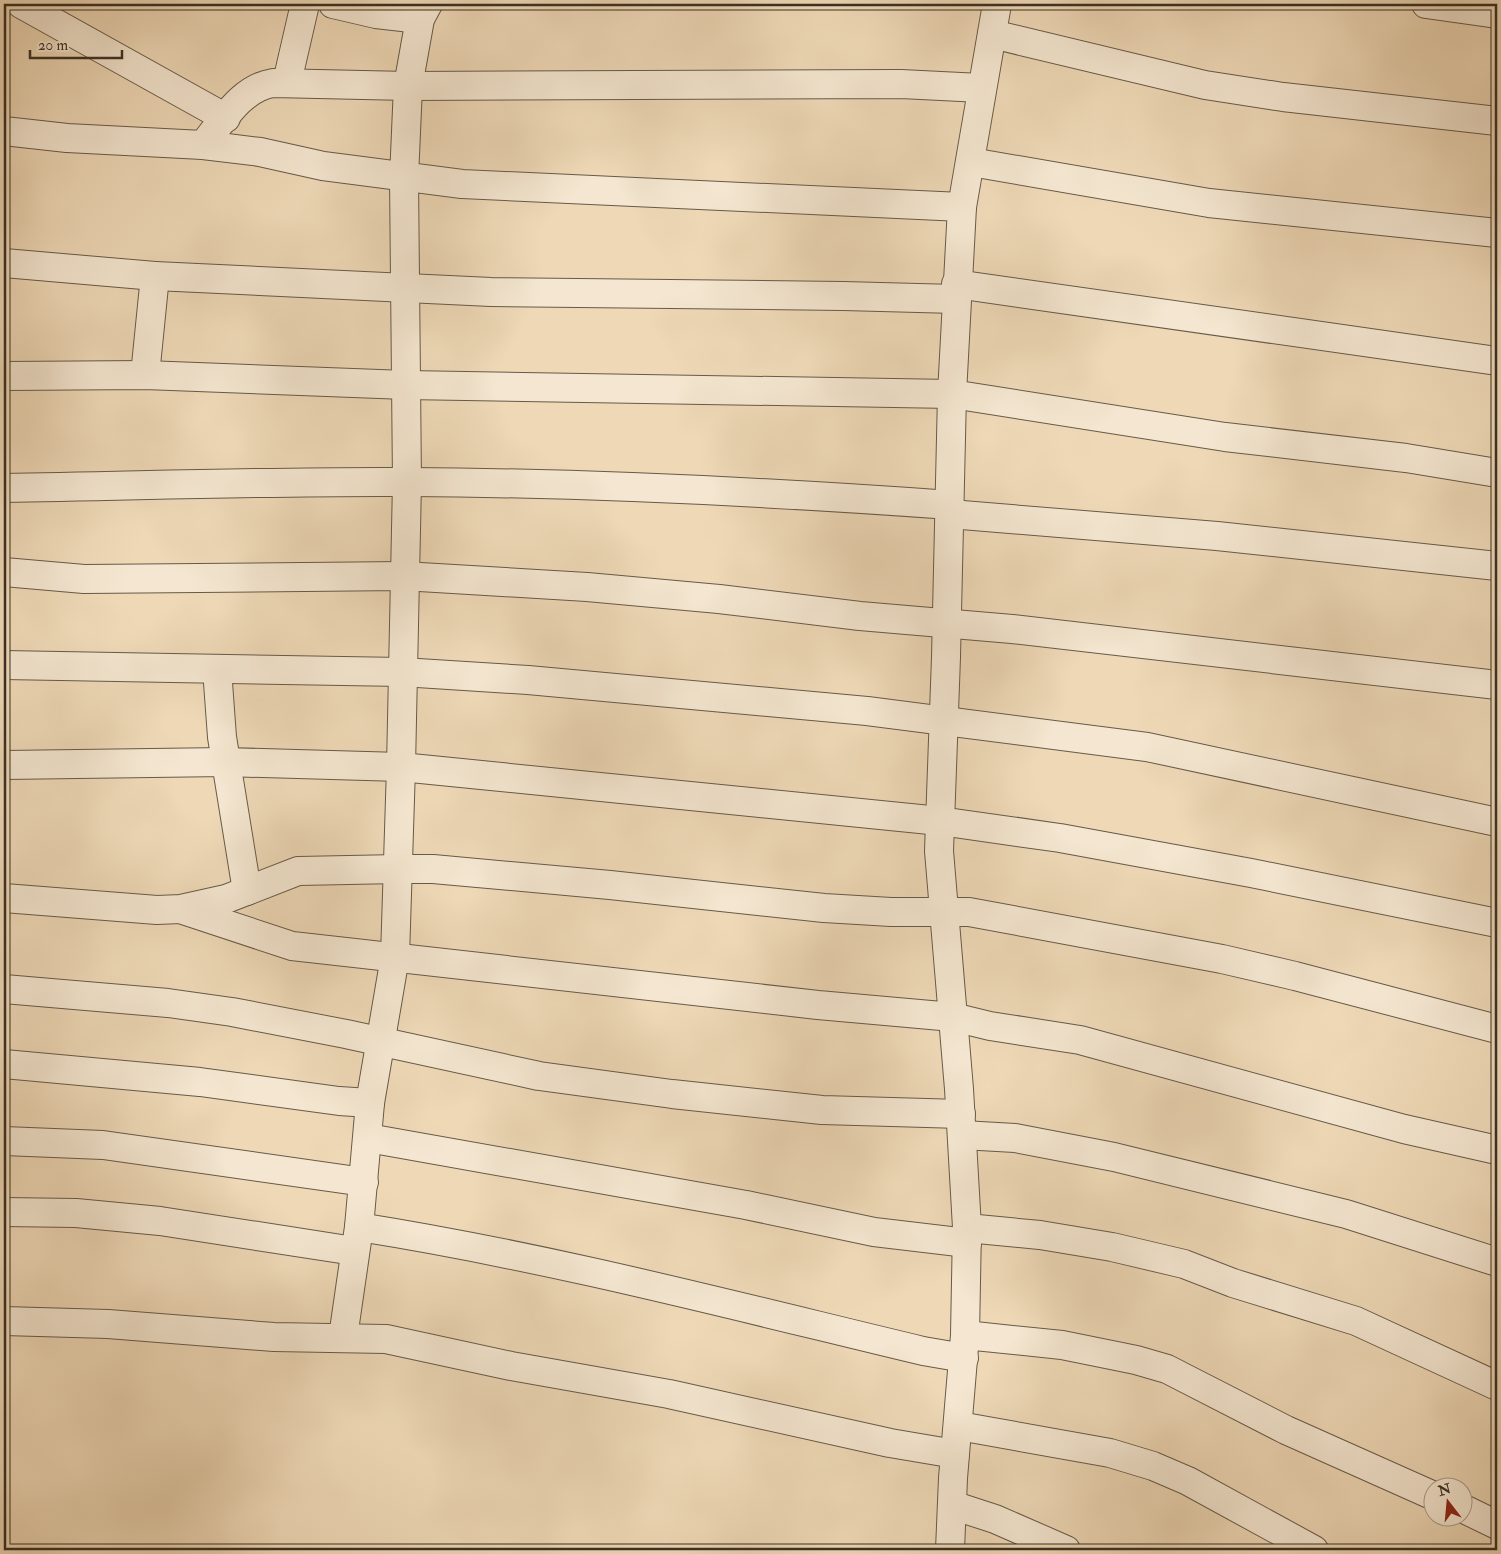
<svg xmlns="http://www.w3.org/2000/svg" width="1501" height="1554" font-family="'IM FELL Double Pica',serif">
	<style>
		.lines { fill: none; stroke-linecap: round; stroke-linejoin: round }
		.minor-casing { stroke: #675a49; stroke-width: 30 }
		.minor { stroke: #f4e6d0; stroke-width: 28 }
	</style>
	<rect width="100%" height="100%" fill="#eed8b6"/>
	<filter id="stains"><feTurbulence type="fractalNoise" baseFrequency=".004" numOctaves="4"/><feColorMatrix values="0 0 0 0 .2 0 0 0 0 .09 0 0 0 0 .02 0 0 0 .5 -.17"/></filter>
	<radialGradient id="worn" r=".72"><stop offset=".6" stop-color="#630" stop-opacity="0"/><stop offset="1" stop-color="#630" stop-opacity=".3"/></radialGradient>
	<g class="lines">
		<g class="minor-casing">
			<g id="minor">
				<path d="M21 4 226 118"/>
				<path d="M333 4 376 14 420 19"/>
				<path d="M1426 4 1497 14"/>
				<path d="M992 34 1205 85 1283 97 1497 121"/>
				<path d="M287 82 305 4"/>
				<path d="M4 131 67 138 203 145 260 152 323 166 462 184 962 207"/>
				<path d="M203 145C223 121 241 88 273 83L408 86 901 84 981 88"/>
				<path d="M971 162 1209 203 1497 233"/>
				<path d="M4 263 155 276 491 292 843 296 956 299"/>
				<path d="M956 284 1497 361"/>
				<path d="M145 375 155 276"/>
				<path d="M4 376 145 375 406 385 952 394 1225 437 1406 458 1497 473"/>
				<path d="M4 488C138 486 274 481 408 482 589 483 770 492 950 505"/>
				<path d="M950 514 1217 536 1497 566"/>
				<path d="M4 572 84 579 403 576 587 587 719 599 860 616 1012 629 1497 685"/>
				<path d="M4 665 402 672 528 680 867 711 1147 747 1497 822"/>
				<path d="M217 669 222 737 247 891"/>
				<path d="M4 765 225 762 401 767 940 821 1060 838 1251 873 1497 923"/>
				<path d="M4 898 157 910 181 909 226 899 298 871 399 869H433L610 885 824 908 891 912H969L1222 959 1295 976 1497 1029"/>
				<path d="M183 910 292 946 818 1005 953 1017 990 1026 1080 1040 1404 1129 1497 1150"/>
				<path d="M4 989 168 1003 232 1012 346 1034 539 1076 672 1094 822 1110 961 1114"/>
				<path d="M4 1064 200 1082 339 1101 370 1103"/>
				<path d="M962 1135 1015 1138 1114 1157 1346 1214 1497 1262"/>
				<path d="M368 1138 746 1205 874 1232 967 1243"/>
				<path d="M4 1141 103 1145 364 1182"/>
				<path d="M4 1212 76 1213 160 1221 354 1251"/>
				<path d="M359 1227C549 1257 735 1306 923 1351L964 1358"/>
				<path d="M967 1228 1040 1235 1112 1247 1184 1264 1233 1283 1356 1321 1497 1386"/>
				<path d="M4 1321 108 1324 274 1337 386 1339 511 1366 669 1394 890 1443 955 1454"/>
				<path d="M965 1335 1062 1345 1136 1360 1167 1369 1286 1430 1434 1496"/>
				<path d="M343 1337 359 1227 370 1103 395 957 401 767 407 482 404 178 408 86 420 19 428 4"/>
				<path d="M959 1426 1110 1453 1153 1466 1188 1481 1314 1550"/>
				<path d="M952 1505 995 1519 1066 1550"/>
				<path d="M1464 1509 1497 1525"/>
				<path d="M950 1550 953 1478 965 1335 967 1228 959 1089 939 851 946 657 952 394 962 207 997 4"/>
			</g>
		</g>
		<use href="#minor" class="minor"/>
	</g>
	<rect width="1501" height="1554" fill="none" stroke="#eed8b6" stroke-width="20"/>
	<rect x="5" y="5" width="1491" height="1544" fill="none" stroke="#3a3025" stroke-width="2.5"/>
	<rect x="10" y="10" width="1481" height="1534" fill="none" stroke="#3a3025"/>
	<g transform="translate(1448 1502) rotate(344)"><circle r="24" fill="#f4e6d0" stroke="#aa9d8c"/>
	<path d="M0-4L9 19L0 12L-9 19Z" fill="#8f2418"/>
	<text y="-8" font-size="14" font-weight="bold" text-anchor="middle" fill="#3a3025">N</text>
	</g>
	<path d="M30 50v8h92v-8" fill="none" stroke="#3a3025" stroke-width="2.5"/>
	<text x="38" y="50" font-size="15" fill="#3a3025" stroke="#f4e6d0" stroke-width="4" paint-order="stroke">20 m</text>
	<rect width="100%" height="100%" filter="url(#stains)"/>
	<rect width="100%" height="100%" fill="url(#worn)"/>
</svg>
